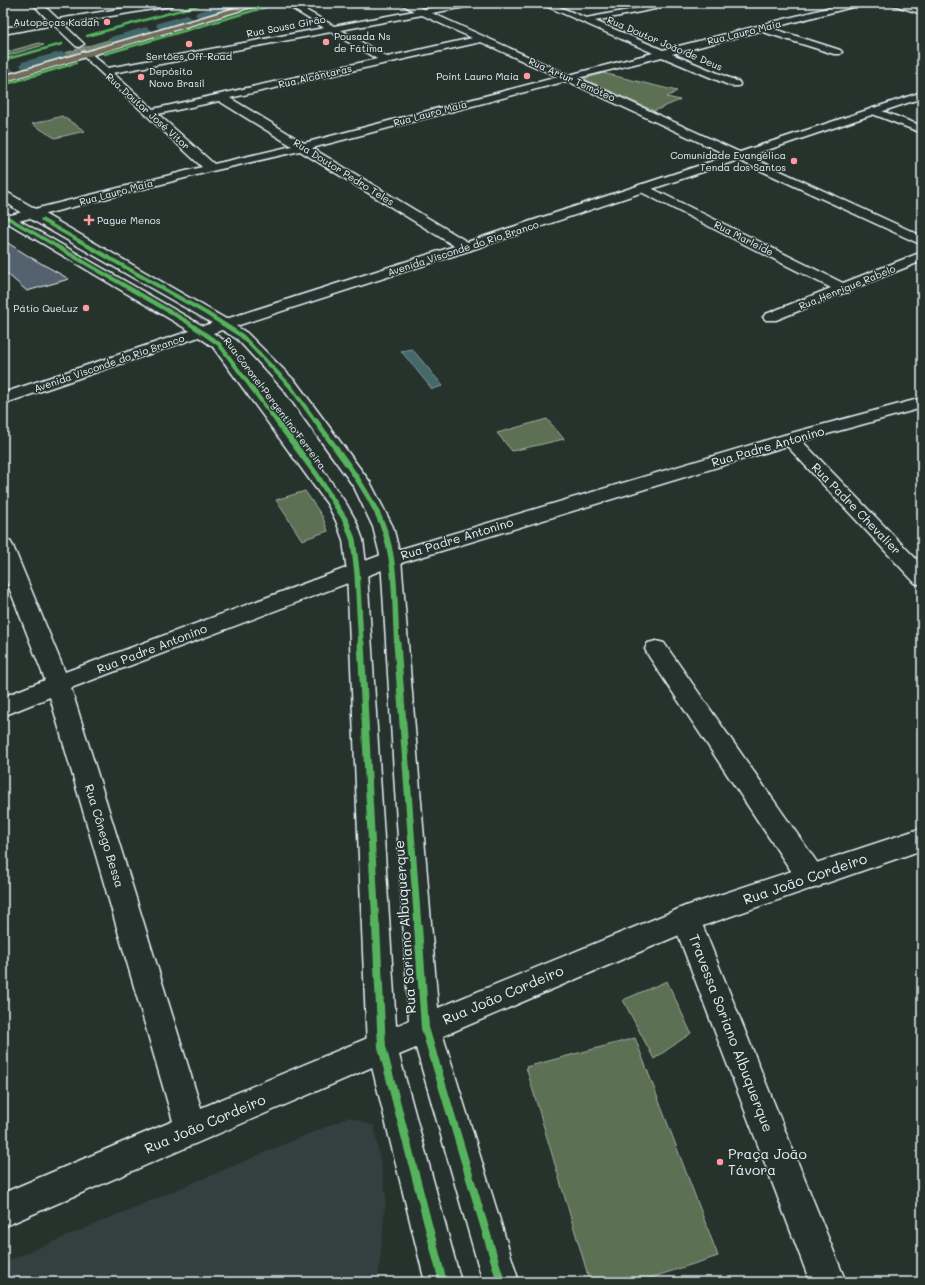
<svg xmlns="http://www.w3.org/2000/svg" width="925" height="1285" font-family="Mali,sans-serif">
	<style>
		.built { fill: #334140 }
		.green { fill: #5c6f52; stroke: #a2b0a5 }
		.water { fill: #44676a; stroke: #869ea3 }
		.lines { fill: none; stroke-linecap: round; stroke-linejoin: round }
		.canal { fill: #44676a; fill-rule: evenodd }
		.building { fill: #52626e; stroke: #e8f1f8 }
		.street-casing { stroke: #e8f1f8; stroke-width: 3 }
		.secondary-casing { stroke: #e8f1f8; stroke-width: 3 }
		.primary-casing { stroke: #e8f1f8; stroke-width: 3 }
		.street { fill: #26332d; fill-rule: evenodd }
		.secondary { fill: #26332d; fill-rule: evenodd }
		.primary { fill: #716e59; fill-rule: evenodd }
		.cycleway-far5-casing { stroke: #26332d; stroke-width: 3.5 }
		.cycleway-far4-casing { stroke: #26332d; stroke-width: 5 }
		.cycleway-far3-casing { stroke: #26332d; stroke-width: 5.5 }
		.cycleway-far2-casing { stroke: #26332d; stroke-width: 8 }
		.cycleway-far1-casing { stroke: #26332d; stroke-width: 10 }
		.cycleway-casing { stroke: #26332d; stroke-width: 11 }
		.cycleway-far5 { stroke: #56b35d; stroke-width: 2.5 }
		.cycleway-far4 { stroke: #56b35d; stroke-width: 3.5 }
		.cycleway-far3 { stroke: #56b35d; stroke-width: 4 }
		.cycleway-far2 { stroke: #56b35d; stroke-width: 5.5 }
		.cycleway-far1 { stroke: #56b35d; stroke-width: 7 }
		.cycleway { stroke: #56b35d; stroke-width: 8 }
		.poi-dot { fill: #ff9aa2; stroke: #26332d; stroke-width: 1.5 }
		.labels { text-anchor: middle; stroke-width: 3; stroke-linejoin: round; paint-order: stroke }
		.far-poi-label { font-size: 10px; fill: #e8f1f8; stroke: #26332d; text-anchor: end }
		.far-street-label { font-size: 10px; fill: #e8f1f8; stroke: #26332d }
		.street-label { font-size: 12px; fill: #e8f1f8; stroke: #26332d }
		.near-street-label { font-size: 14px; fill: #e8f1f8; stroke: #26332d }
		.near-poi-label { font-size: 14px; fill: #e8f1f8; stroke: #26332d; text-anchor: start }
	</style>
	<rect width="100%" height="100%" fill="#26332d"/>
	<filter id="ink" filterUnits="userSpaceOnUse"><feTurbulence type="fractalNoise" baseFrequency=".025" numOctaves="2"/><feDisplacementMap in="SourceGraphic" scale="8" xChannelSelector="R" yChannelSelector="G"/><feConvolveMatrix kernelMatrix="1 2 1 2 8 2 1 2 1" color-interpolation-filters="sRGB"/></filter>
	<g filter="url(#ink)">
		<path class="built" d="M349 1117 374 1126 386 1196 378 1282H3V1263Z"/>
		<g class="green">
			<path d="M112 39 117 40 62 56 58 55Z"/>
			<path d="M39 43 44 45 3 57V53Z"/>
			<path d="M603 73 677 91 667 97 680 100 654 111 584 79Z"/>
			<path d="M62 116 85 131 55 138 32 124Z"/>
			<path d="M547 419 564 439 512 451 497 433Z"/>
			<path d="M305 491 322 516 328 531 302 540 276 500Z"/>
			<path d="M667 981 691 1033 654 1059 623 1000Z"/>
			<path d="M635 1038 718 1256 638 1282H590L526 1067Z"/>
		</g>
		<path class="water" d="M412 349 443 386 432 389 401 351Z"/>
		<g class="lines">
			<g class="canal">
				<path d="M228 3 234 4 236 6 234 8 201 19 195 15 197 12Z"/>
				<path d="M187 15 193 19 191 22 162 30 156 26 158 23Z"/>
				<path d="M146 27 152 31 150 34 115 44 109 40 111 37Z"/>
				<path d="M60 52 65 53 67 56 65 59 27 69 22 68 20 65 22 62Z"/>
				<path d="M6 67 11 68 13 71 11 74 3 76V68Z"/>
			</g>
		</g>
		<path class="building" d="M3 240 30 257 69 279 27 291 3 270Z"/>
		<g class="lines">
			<g class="street-casing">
				<g id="street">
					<path d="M32 3H41L58 19 156 3H175L171 6 63 24 84 44 79 47 76 46 54 25 3 34V28L49 21Z"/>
					<path d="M283 3H293L334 26 414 11 399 3H410L424 9 457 3H475L471 6 432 13 569 75 653 53 539 3H550L586 18 660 4V8L595 21 663 50 847 3H861L860 5 771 28 840 50 842 52 840 54H834L760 31 672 54 739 82 740 84 739 86H731L662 57 578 78 922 236V245L567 81 312 148 471 244 473 247 471 250H461L300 151 212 171 3 225V217L202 167 83 56 81 54 83 52H89L108 68 324 28ZM422 15 472 38 387 57 341 30ZM331 32 377 59 153 109 113 73ZM481 42 558 77 304 143 230 98ZM219 101 292 146 214 164 158 114Z"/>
					<path d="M887 3H901L922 8V14Z"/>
					<path d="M874 108 922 126V133L870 113 869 111 870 109Z"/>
					<path d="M643 184 843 283 922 252V261L852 289 850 292 843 293 776 320H766L763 317 766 314 831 288 639 191 637 188 639 185Z"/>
					<path d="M922 398V408L802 441 922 565V585L915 583 787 446 398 564 71 688 201 1108 382 1032 393 1036 397 1047 393 1058 3 1227V1193L173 1121 50 697 3 716V697L45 680 3 572V539L10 541 13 546 65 672 384 554 784 435Z"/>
					<path d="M656 641 664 643 821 868 824 877 821 886 811 889 801 886 648 655 645 649 648 643Z"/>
					<path d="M686 906 696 910 700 919 846 1282H810L672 919 676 910Z"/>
				</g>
			</g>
			<g class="secondary-casing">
				<path id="secondary" d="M922 92V98L471 250 236 326 247 333 296 382 370 482 393 527 401 559 438 1008 686 906 922 828V850L691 930 443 1036 519 1282H483L416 1048 399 1055 461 1282H425L367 1047 347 572 343 540 336 521 328 505 213 347 199 337 3 404V393L190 331 3 220V211L203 326 212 323 27 217 3 200V190L226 319 461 244ZM222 330 237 339 284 390 354 487 373 527 381 559 409 1020 396 1026 367 572 363 540 356 521 347 505 323 470 225 341 213 333Z"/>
			</g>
			<g class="primary-casing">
				<path id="primary" d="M252 3H265L3 82V76Z"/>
			</g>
			<use href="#street" class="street"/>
			<use href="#secondary" class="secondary"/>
			<use href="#primary" class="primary"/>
			<g class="cycleway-far5-casing">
				<g id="cycleway-far5">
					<path d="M87 36 206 3"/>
					<path d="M105 54 276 4"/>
					<path d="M3 60 62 44"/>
					<path d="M3 85 76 63"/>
				</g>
			</g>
			<g class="cycleway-far4-casing">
				<g id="cycleway-far4">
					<path d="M3 215 58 247"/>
					<path d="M42 220 90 247"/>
				</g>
			</g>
			<g class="cycleway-far3-casing">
				<g id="cycleway-far3">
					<path d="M56 246 186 321 219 344 277 422"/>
					<path d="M88 246 206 313 242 336 290 386 316 422"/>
				</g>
			</g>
			<g class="cycleway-far2-casing">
				<g id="cycleway-far2">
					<path d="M277 421 316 474 346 521 353 540 357 572 361 644"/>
					<path d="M316 421C340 455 367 487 383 526 397 563 394 606 397 644"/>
				</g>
			</g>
			<g class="cycleway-far1-casing">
				<g id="cycleway-far1">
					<path d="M361 643 376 927"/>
					<path d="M397 643 418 927"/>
				</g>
			</g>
			<g class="cycleway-casing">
				<g id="cycleway">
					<path d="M376 926 382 1047 443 1282"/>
					<path d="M418 926 425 1028 501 1282"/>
				</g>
			</g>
			<use href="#cycleway-far5" class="cycleway-far5"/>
			<use href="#cycleway-far4" class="cycleway-far4"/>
			<use href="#cycleway-far3" class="cycleway-far3"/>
			<use href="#cycleway-far2" class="cycleway-far2"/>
			<use href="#cycleway-far1" class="cycleway-far1"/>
			<use href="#cycleway" class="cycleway"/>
		</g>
	</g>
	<g class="poi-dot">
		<circle cx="107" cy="22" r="4"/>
		<circle cx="326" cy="42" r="4"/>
		<circle cx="189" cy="44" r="4"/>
		<circle cx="527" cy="76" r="4"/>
		<circle cx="141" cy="77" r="4"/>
		<circle cx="794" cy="161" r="4"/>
		<path d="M87 214h4v4h4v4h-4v4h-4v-4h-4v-4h4z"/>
		<circle cx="86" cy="308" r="4"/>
		<circle cx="720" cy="1162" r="4"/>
	</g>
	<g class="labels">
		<g class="far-poi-label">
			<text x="99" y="26">Autopeças Kadah</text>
			<text x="334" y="40" text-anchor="start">Pousada Ns<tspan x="334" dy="12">de Fátima</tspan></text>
			<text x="189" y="60" text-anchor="middle">Sertões Off-Road</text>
			<text x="149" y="75" text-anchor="start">Depósito<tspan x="149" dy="12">Novo Brasil</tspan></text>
			<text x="519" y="80">Point Lauro Maia</text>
			<text x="786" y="159">Comunidade Evangélica<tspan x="786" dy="12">Tenda dos Santos</tspan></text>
			<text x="97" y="224" text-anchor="start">Pague Menos</text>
			<text x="78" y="312">Pátio QueLuz</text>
		</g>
		<g class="far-street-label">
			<text transform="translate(286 26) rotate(-11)" y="4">Rua Sousa Girão</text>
			<text transform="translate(744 32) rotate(-14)" y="4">Rua Lauro Maia</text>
			<text transform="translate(665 43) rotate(23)" y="4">Rua Doutor João de Deus</text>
			<text transform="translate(315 76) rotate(-13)" y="4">Rua Alcântaras</text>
			<text transform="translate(572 79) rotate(24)" y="4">Rua Artur Temóteo</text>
			<text transform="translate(148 111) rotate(42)" y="4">Rua Doutor José Vitor</text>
			<text transform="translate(430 113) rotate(-15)" y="4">Rua Lauro Maia</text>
			<text transform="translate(344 172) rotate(32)" y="4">Rua Doutor Pedro Teles</text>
			<text transform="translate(116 192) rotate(-15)" y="4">Rua Lauro Maia</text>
			<text transform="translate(744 238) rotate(27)" y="4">Rua Marleide</text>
			<text transform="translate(463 248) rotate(-18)" y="4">Avenida Visconde do Rio Branco</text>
			<text transform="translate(847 287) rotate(-22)" y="4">Rua Henrique Rabelo</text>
			<text transform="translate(109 363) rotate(-19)" y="4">Avenida Visconde do Rio Branco</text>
			<text transform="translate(275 403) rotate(53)" y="4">Rua Coronel Pergentino Ferreira</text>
		</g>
		<g class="street-label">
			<text transform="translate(768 447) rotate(-16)" y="4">Rua Padre Antonino</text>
			<text transform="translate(856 509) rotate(46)" y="4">Rua Padre Chevalier</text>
			<text transform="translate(457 539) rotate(-17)" y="4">Rua Padre Antonino</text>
			<text transform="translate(152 649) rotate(-21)" y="4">Rua Padre Antonino</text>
			<text transform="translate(104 836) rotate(73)" y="4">Rua Cônego Bessa</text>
		</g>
		<g class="near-street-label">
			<text transform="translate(805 879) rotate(-19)" y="5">Rua João Cordeiro</text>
			<text transform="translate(405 927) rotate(-94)" y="5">Rua Soriano Albuquerque</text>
			<text transform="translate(503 995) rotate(-23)" y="5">Rua João Cordeiro</text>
			<text transform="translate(731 1033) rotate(69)" y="5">Travessa Soriano Albuquerque</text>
			<text transform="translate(205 1124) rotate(-23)" y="5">Rua João Cordeiro</text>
		</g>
		<g class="near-poi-label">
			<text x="728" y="1159">Praça João<tspan x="728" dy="16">Távora</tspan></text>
		</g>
	</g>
	<rect width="925" height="1285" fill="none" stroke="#26332d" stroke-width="16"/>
	<rect x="8" y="8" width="909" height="1269" fill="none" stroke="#e8f1f8" stroke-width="1.5" filter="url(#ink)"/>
</svg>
